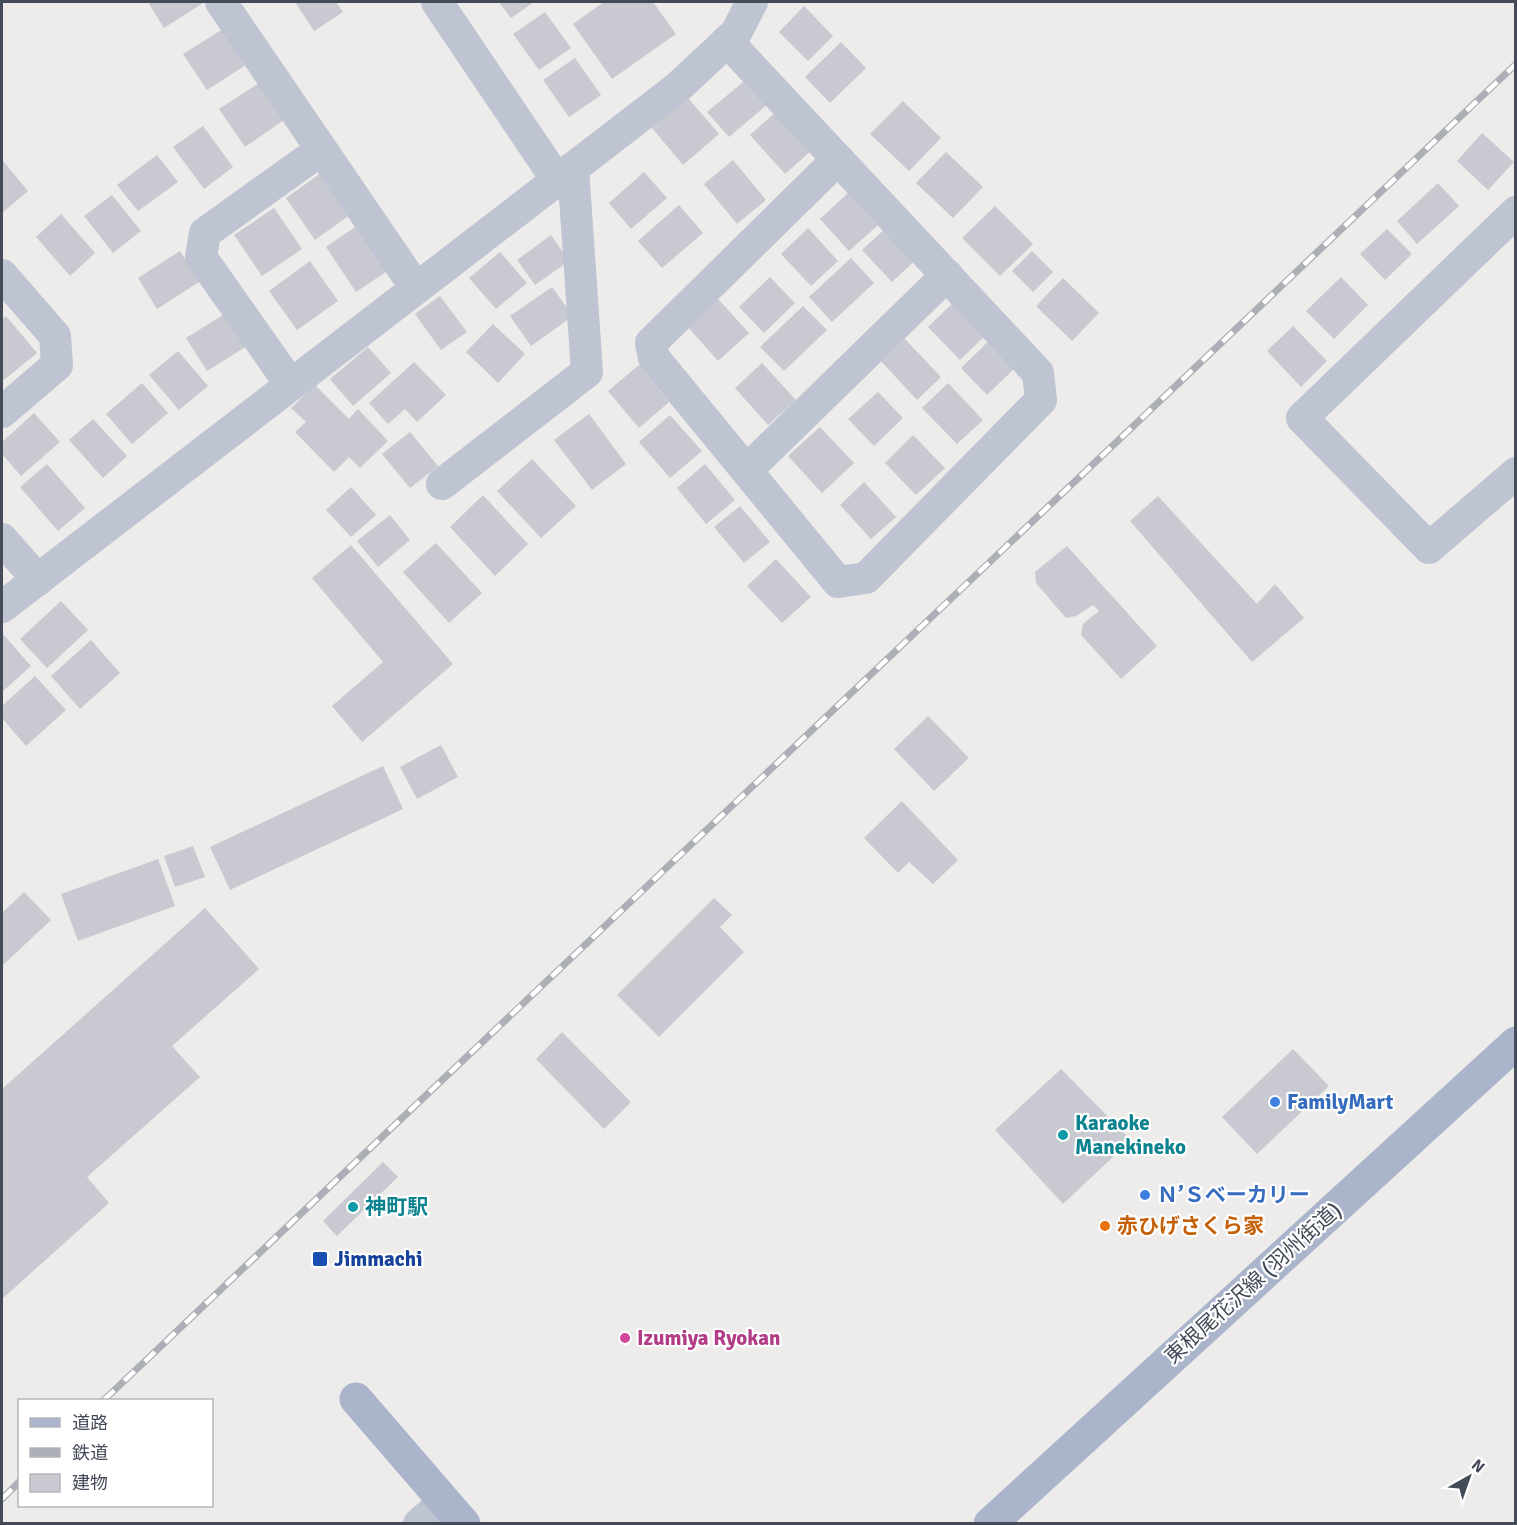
<svg xmlns="http://www.w3.org/2000/svg" width="1517" height="1525" font-family="Signika,'Noto Sans JP',sans-serif">
	<style>
		.building { fill: #c8c9d1 }
		.lines { fill: none; stroke-linecap: round; stroke-linejoin: round }
		.minor { stroke: #bec4d1; stroke-width: 32 }
		.major { stroke: #aab4cb; stroke-width: 33 }
		.rail-casing { stroke: #adafb6; stroke-width: 7 }
		.rail { stroke: #fff; stroke-width: 4.5; stroke-dasharray: 14; stroke-linecap: butt }
		.shop-dot { fill: #3f7fe0; stroke: #fff; stroke-width: 2 }
		.culture-dot { fill: #0f9aa8; stroke: #fff; stroke-width: 2 }
		.food-dot { fill: #e8710a; stroke: #fff; stroke-width: 2 }
		.transit-dot { fill: #1a4fb4; stroke: #fff; stroke-width: 2 }
		.hotel-dot { fill: #d1479c; stroke: #fff; stroke-width: 2 }
		.labels { text-anchor: middle; stroke-width: 4.5; stroke-linejoin: round; paint-order: stroke }
		.shop-label { font-size: 21px; font-weight: bold; fill: #366cbe; stroke: #fff; text-anchor: start }
		.culture-label { font-size: 21px; font-weight: bold; fill: #0d838f; stroke: #fff; text-anchor: start }
		.food-label { font-size: 21px; font-weight: bold; fill: #c56008; stroke: #fff; text-anchor: start }
		.transit-label { font-size: 21px; font-weight: bold; fill: #164399; stroke: #fff; text-anchor: start }
		.street-label { font-size: 21px; fill: #444a58; stroke: #fff }
		.hotel-label { font-size: 21px; font-weight: bold; fill: #b23c85; stroke: #fff; text-anchor: start }
	</style>
	<rect width="100%" height="100%" fill="#eeebeb"/>
	<g class="building">
		<path d="M148 2H202L203 3 164 28Z"/>
		<path d="M295 2H336L343 12 314 31Z"/>
		<path d="M499 2H534L511 18Z"/>
		<path d="M604 2H653L676 34 612 79 573 24Z"/>
		<path d="M804 6 833 36 808 61 779 32Z"/>
		<path d="M545 12 571 48 539 70 513 34Z"/>
		<path d="M226 27 249 63 207 90 183 54Z"/>
		<path d="M841 42 866 68 830 103 805 77Z"/>
		<path d="M575 58 601 95 569 117 543 80Z"/>
		<path d="M748 78 769 103 729 137 707 112Z"/>
		<path d="M259 83 284 120 245 147 219 109Z"/>
		<path d="M688 98 719 134 683 165 652 128Z"/>
		<path d="M903 101 941 138 909 171 870 134Z"/>
		<path d="M777 111 812 150 785 174 750 135Z"/>
		<path d="M203 126 233 167 204 189 173 147Z"/>
		<path d="M1482 133 1514 162 1488 190 1457 161Z"/>
		<path d="M946 152 983 187 953 218 916 183Z"/>
		<path d="M157 155 178 182 138 211 117 185Z"/>
		<path d="M2 160 28 191 2 213Z"/>
		<path d="M733 160 766 200 737 224 704 184Z"/>
		<path d="M644 172 667 198 631 229 609 203Z"/>
		<path d="M321 173 351 214 315 240 286 198Z"/>
		<path d="M1438 183 1459 206 1417 244 1397 221Z"/>
		<path d="M848 193 878 225 849 251 820 219Z"/>
		<path d="M112 195 141 231 113 253 84 216Z"/>
		<path d="M679 205 703 233 662 268 638 241Z"/>
		<path d="M995 206 1033 244 1000 276 962 238Z"/>
		<path d="M274 208 302 249 262 276 234 235Z"/>
		<path d="M61 214 95 253 70 276 36 237Z"/>
		<path d="M358 225 389 270 356 292 326 247Z"/>
		<path d="M887 227 917 259 892 282 862 250Z"/>
		<path d="M808 228 838 261 811 286 781 254Z"/>
		<path d="M1387 229 1412 254 1385 280 1360 254Z"/>
		<path d="M551 235 569 261 535 285 517 260Z"/>
		<path d="M180 251 199 282 157 309 138 278Z"/>
		<path d="M1032 251 1053 272 1033 292 1012 271Z"/>
		<path d="M500 252 527 283 496 309 469 278Z"/>
		<path d="M851 258 874 283 832 322 809 297Z"/>
		<path d="M310 261 338 301 297 330 269 291Z"/>
		<path d="M770 277 795 303 764 333 739 307Z"/>
		<path d="M1341 277 1368 305 1334 339 1306 311Z"/>
		<path d="M1063 278 1099 313 1072 341 1036 306Z"/>
		<path d="M552 287 573 316 531 346 510 316Z"/>
		<path d="M440 296 467 332 441 350 415 314Z"/>
		<path d="M718 299 749 333 718 361 688 327Z"/>
		<path d="M954 302 986 335 960 360 928 327Z"/>
		<path d="M803 306 827 330 784 371 760 347Z"/>
		<path d="M226 313 247 346 207 371 186 338Z"/>
		<path d="M6 316 37 353 4 380 2 378V319Z"/>
		<path d="M493 324 525 354 498 383 466 352Z"/>
		<path d="M1293 326 1327 361 1301 387 1267 351Z"/>
		<path d="M903 337 941 377 917 400 879 359Z"/>
		<path d="M992 338 1018 365 987 395 961 368Z"/>
		<path d="M368 347 391 373 353 406 330 379Z"/>
		<path d="M178 351 208 386 179 410 149 375Z"/>
		<path d="M414 362 446 395 417 422 405 409 388 424 369 403Z"/>
		<path d="M762 363 796 400 768 425 735 388Z"/>
		<path d="M639 365 669 402 639 428 608 391Z"/>
		<path d="M142 383 168 413 132 444 106 414Z"/>
		<path d="M948 383 983 420 957 444 922 408Z"/>
		<path d="M315 385 349 419 358 409 388 441 360 468 349 457 334 472 295 432 306 422 291 408Z"/>
		<path d="M878 392 903 418 874 446 848 419Z"/>
		<path d="M34 413 60 442 21 476 2 454V442Z"/>
		<path d="M589 414 626 464 592 490 554 440Z"/>
		<path d="M670 415 702 451 670 478 639 442Z"/>
		<path d="M93 419 127 456 103 478 69 440Z"/>
		<path d="M820 427 854 463 822 493 788 456Z"/>
		<path d="M410 432 438 466 410 488 382 454Z"/>
		<path d="M913 435 945 468 916 495 885 463Z"/>
		<path d="M532 459 576 506 541 538 497 491Z"/>
		<path d="M47 464 85 508 58 531 20 487Z"/>
		<path d="M705 464 735 500 706 524 677 488Z"/>
		<path d="M864 482 896 517 871 539 840 505Z"/>
		<path d="M351 487 376 515 351 537 326 510Z"/>
		<path d="M483 495 528 544 495 576 450 527Z"/>
		<path d="M1158 496 1257 604 1275 584 1304 618 1252 662 1130 521Z"/>
		<path d="M740 506 770 542 744 563 714 527Z"/>
		<path d="M390 515 410 540 378 567 357 541Z"/>
		<path d="M436 543 482 593 449 623 403 572Z"/>
		<path d="M351 545 453 664 362 742 332 706 383 662 312 578Z"/>
		<path d="M1067 546 1157 646 1121 679 1081 635 1083 624 1099 611 1093 605 1076 616 1066 618 1036 583 1035 572Z"/>
		<path d="M776 559 811 597 782 623 747 586Z"/>
		<path d="M61 601 88 630 47 668 20 639Z"/>
		<path d="M2 633 31 666 2 692Z"/>
		<path d="M91 640 120 673 80 709 51 676Z"/>
		<path d="M35 676 66 710 26 746 2 718V706Z"/>
		<path d="M928 716 969 758 934 791 894 749Z"/>
		<path d="M441 745 458 777 417 799 400 767Z"/>
		<path d="M383 766 403 809 230 890 210 847Z"/>
		<path d="M902 801 958 860 933 884 909 862 898 873 864 838Z"/>
		<path d="M193 846 205 877 175 887 164 856Z"/>
		<path d="M158 859 175 906 78 941 61 894Z"/>
		<path d="M24 892 51 920 2 966V913Z"/>
		<path d="M714 898 732 915 720 927 744 952 659 1037 617 995Z"/>
		<path d="M205 908 259 969 172 1046 200 1077 87 1177 109 1203 2 1299V1089Z"/>
		<path d="M562 1032 631 1102 604 1129 536 1059Z"/>
		<path d="M1293 1049 1329 1086 1257 1154 1222 1117Z"/>
		<path d="M1061 1069 1131 1140 1063 1204 995 1130Z"/>
		<path d="M383 1162 398 1177 337 1236 323 1221Z"/>
	</g>
	<g class="lines">
		<g class="minor">
			<path d="M221 2 416 288"/>
			<path d="M437 2 557 180"/>
			<path d="M727 41 1038 373 1041 400 866 578 838 582 654 358 651 343 838 159"/>
			<path d="M1516 212 1302 418 1429 548 1516 473"/>
			<path d="M2 275 55 336 57 365 2 412"/>
			<path d="M291 385 201 257 205 233 321 150"/>
			<path d="M747 470 947 275"/>
			<path d="M442 484 587 372 573 168"/>
			<path d="M2 539 38 580"/>
			<path d="M2 607 677 88 736 33 752 2"/>
			<path d="M419 1524 444 1502"/>
		</g>
		<g class="major">
			<path d="M356 1399 464 1524"/>
			<path d="M990 1524 1516 1043"/>
		</g>
		<g class="rail-casing">
			<g id="rail">
				<path d="M104 1400 1516 64"/>
				<path d="M2 1499 20 1481"/>
			</g>
		</g>
		<use href="#rail" class="rail"/>
	</g>
	<g class="shop-dot">
		<circle cx="1275" cy="1102" r="6"/>
		<circle cx="1145" cy="1195" r="6"/>
	</g>
	<g class="culture-dot">
		<circle cx="1063" cy="1135" r="6"/>
		<circle cx="353" cy="1207" r="6"/>
	</g>
	<circle class="food-dot" cx="1105" cy="1226" r="6"/>
	<rect class="transit-dot" x="312" y="1251" width="16" height="16" rx="3"/>
	<circle class="hotel-dot" cx="625" cy="1338" r="6"/>
	<g class="labels">
		<g class="shop-label">
			<text x="1287" y="1109">FamilyMart</text>
			<text x="1157" y="1202">Ｎ’Ｓベーカリー</text>
		</g>
		<g class="culture-label">
			<text x="1075" y="1130">Karaoke<tspan x="1075" dy="24">Manekineko</tspan></text>
			<text x="365" y="1214">神町駅</text>
		</g>
		<g class="food-label">
			<text x="1117" y="1233">赤ひげさくら家</text>
		</g>
		<g class="transit-label">
			<text x="334" y="1266">Jimmachi</text>
		</g>
		<g class="street-label">
			<text transform="translate(1253 1283) rotate(-42)" y="7">東根尾花沢線 (羽州街道)</text>
		</g>
		<g class="hotel-label">
			<text x="637" y="1345">Izumiya Ryokan</text>
		</g>
	</g>
	<rect width="1517" height="1525" fill="none" stroke="#444a58" stroke-width="6"/>
	<rect x="18" y="1399" width="195" height="108" fill="#ffffff" stroke="#b4b7bc" stroke-width="1.5"/>
	<rect x="30" y="1418" width="30" height="9" fill="#aab4cb" stroke="#b4b7bc" stroke-width="1.5"/>
	<text x="72" y="1429" font-size="18" fill="#444a58">道路</text>
	<rect x="30" y="1448" width="30" height="9" fill="#adafb6" stroke="#b4b7bc" stroke-width="1.5"/>
	<text x="72" y="1459" font-size="18" fill="#444a58">鉄道</text>
	<rect x="30" y="1474" width="30" height="18" fill="#c8c9d1" stroke="#b4b7bc" stroke-width="1.5"/>
	<text x="72" y="1489" font-size="18" fill="#444a58">建物</text>
	<g transform="translate(1469 1477) rotate(40)" stroke="#ffffff" stroke-width="4.5" paint-order="stroke">
	<path d="M0-4.5L10 22L0 15L-10 22Z" fill="#444a58"/>
	<text y="-9" font-size="16" font-weight="bold" text-anchor="middle" fill="#444a58">N</text>
	</g>
</svg>
